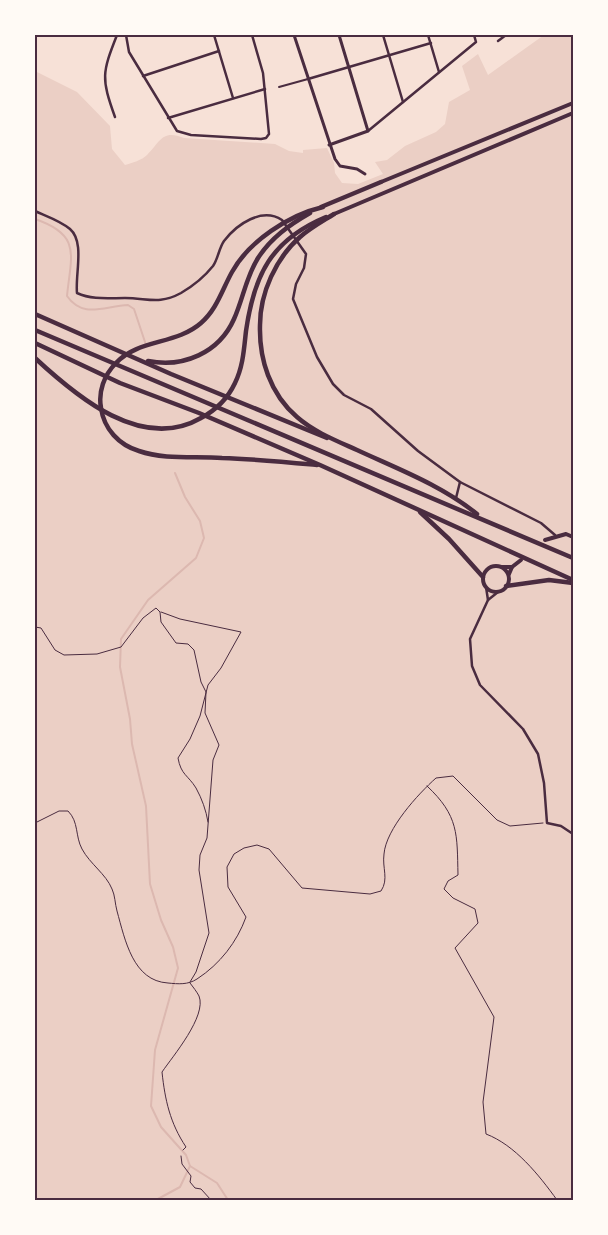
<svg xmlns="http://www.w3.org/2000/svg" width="608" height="1235" font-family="'Alegreya Sans',sans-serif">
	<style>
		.green { fill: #ebcfc5 }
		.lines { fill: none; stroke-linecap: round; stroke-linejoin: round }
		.stream { stroke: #dcb8b0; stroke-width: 2 }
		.path { stroke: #4a2c40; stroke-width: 1 }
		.pedestrian { stroke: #4a2c40; stroke-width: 2 }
		.minor { stroke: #4a2c40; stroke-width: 2.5 }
		.tertiary { stroke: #4a2c40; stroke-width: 3 }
		.secondary { stroke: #4a2c40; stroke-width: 4 }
		.trunk { stroke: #4a2c40; stroke-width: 4.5 }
		.neatline { fill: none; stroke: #4a2c40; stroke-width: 2 }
	</style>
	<rect width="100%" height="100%" fill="#f7e1d7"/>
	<path class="green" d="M544 35H573V1200H35V71L77 92 110 126 112 149 125 165C132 163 142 160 147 155 160 142 162 129 184 138L275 144 289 151 303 153V150L327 148 334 163 335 173 342 183 358 184 383 174 375 162 387 160 405 146 436 132 445 124 449 102 470 90 462 66 478 54 488 75Z"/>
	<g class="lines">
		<g class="stream">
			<path d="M35 219C82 235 71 255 67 296 83 319 104 306 128 305L134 309 146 345"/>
			<path d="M190 1166 217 1183 228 1200"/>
			<path d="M156 1200 180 1187 190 1166 186 1155 161 1127 151 1106 155 1050 178 968 173 947 161 920 150 884 146 806 132 744 130 719 120 667 121 639 148 600 196 558 204 538 200 521 185 497 175 473"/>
		</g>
		<g class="path">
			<path d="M161 612 180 619 241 632 221 668 208 685 200 716 190 739 178 758C181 775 188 775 196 788 202 799 206 810 208 822"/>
			<path d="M35 627 41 628 55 650 64 655 97 654 121 647 143 618 156 608 160 612 161 622 176 643 188 644 194 650 201 682 206 692 205 713 219 745 213 760 207 838 200 855 199 870 209 933 196 972 190 982"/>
			<path d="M427 786C459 816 457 834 458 875L448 881 444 889 453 898 475 909 478 923 455 948 494 1017 483 1102 486 1134C515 1145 539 1175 557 1200"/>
			<path d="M35 823 59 811H68C79 822 75 836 82 849 90 864 106 874 112 889 115 895 115 904 117 911 125 940 133 981 168 983 178 984 188 985 197 979 220 964 237 942 246 917L228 887 227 867 234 854 244 848 257 845 269 849 302 888 370 894 381 891C389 879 382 868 384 854 386 829 418 794 436 778L453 776 497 820 510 826 543 823"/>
			<path d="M183 1150 186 1147C170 1123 165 1100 162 1072 173 1056 207 1016 199 996 197 992 193 987 190 983"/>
			<path d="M181 1156 182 1164 191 1176 190 1182 195 1188 201 1189 211 1200"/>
		</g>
		<path class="pedestrian" d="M279 87 308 79"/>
		<g class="minor">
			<path d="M126 35 129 52 177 131 191 135 261 139 266 138 269 134 263 73 252 35"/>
			<path d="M214 35 233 98"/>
			<path d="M383 35 403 102"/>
			<path d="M428 35 439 72"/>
			<path d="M498 41 506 35"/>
			<path d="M143 76 219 51"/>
			<path d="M308 79 431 43"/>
			<path d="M115 117C101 78 102 73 117 35"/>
			<path d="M168 118 265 89"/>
			<path d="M368 131 476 42 474 35"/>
			<path d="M35 211C46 216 61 221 70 229 85 242 75 274 77 293 92 300 108 298 125 298 148 298 159 305 181 293 193 286 205 276 213 266 218 259 219 248 224 241 237 224 262 207 282 220L306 254 304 268 296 284 293 299 317 357 333 384 344 395 371 409 418 451 460 482 541 523 555 535"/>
			<path d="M456 498 460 482"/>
			<path d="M486 587 488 600 498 592"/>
			<path d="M488 600 470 639 472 666 480 685 523 729 538 754 544 783 547 823 561 826 573 834"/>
		</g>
		<g class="tertiary">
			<path d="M294 35 335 159 340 166 357 169 365 174"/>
			<path d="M329 145 368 131 339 35"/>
		</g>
		<g class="secondary">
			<path d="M381 182 573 103"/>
			<path d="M334 214 573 113"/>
			<path d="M545 540 566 534 573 537"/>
			<circle cx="496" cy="579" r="13"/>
			<path d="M502 567H512L509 574"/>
			<path d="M512 567 521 560"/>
		</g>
		<g class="trunk">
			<path d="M321 207 381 182"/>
			<path d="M334 214C323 221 310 228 300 237 276 258 260 293 260 325 259 359 270 394 297 417 314 432 337 441 357 450 398 469 441 485 477 514"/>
			<path d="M35 314 171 374 327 438"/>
			<path d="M35 330 573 558"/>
			<path d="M35 343 120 383 199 413 320 465 573 580"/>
			<path d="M35 358C77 397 142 452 201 418 216 410 228 398 235 383 243 367 244 349 246 331 254 275 271 240 326 217"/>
			<path d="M148 361C183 368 219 353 234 319 243 299 246 277 258 258 271 238 289 225 310 213"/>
			<path d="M317 465C285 462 254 459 222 458 195 456 165 460 139 451 119 445 104 429 101 408 98 392 104 375 116 363 138 339 176 345 201 323 217 309 222 290 232 272 249 241 289 215 323 207"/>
			<path d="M420 512 449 539 483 577"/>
			<path d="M506 586 549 580 573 583"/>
		</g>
	</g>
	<rect width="608" height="1235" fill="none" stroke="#fffaf5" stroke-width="72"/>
	<rect x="36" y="36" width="536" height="1163" class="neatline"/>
</svg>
